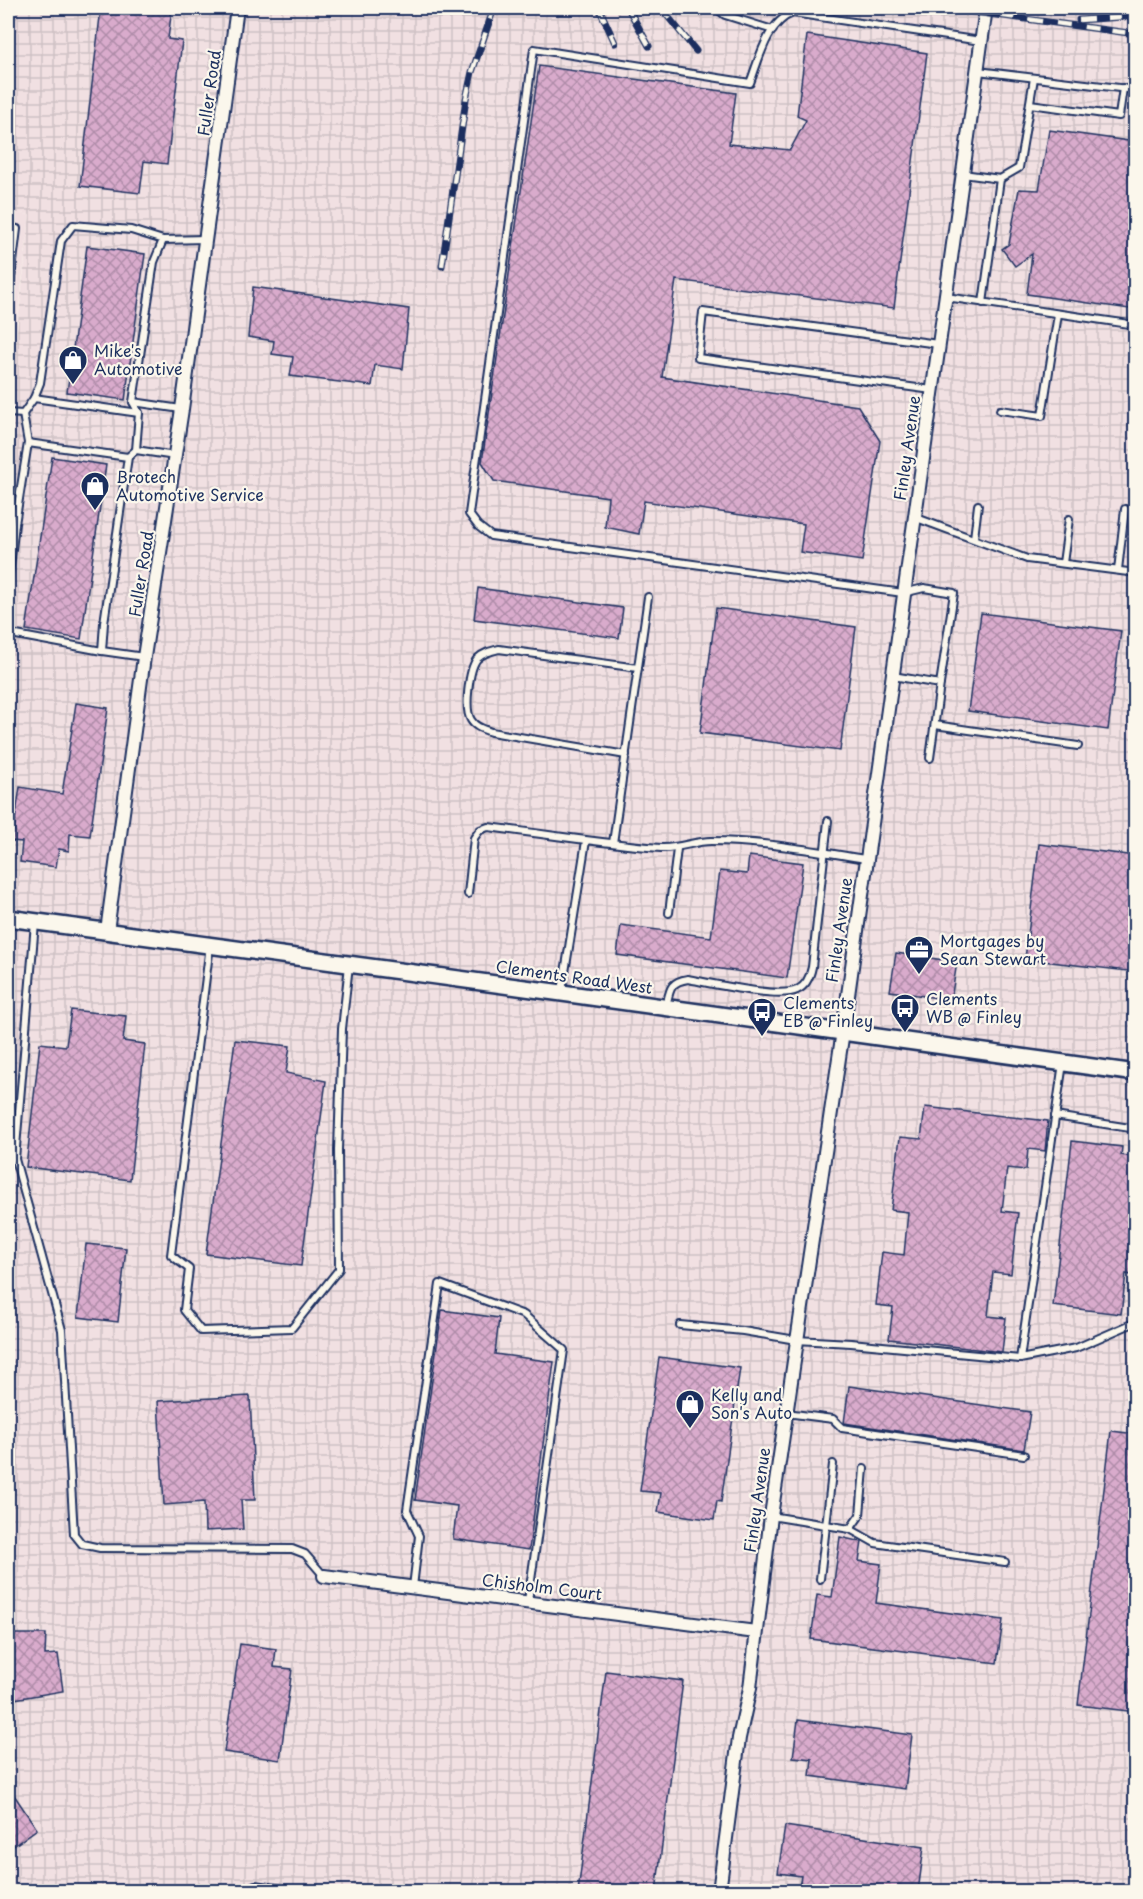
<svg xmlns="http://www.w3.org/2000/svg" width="1143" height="1899" font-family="'Playpen Sans',sans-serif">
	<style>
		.built { fill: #f1e0e2 }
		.industrial { fill: url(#industrial-grid) }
		.building { fill: url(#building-cross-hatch); stroke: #1b2f5e; stroke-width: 1.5 }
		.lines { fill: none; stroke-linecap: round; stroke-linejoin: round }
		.service-casing { stroke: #1b2f5e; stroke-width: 10 }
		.minor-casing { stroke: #1b2f5e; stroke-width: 16 }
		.tertiary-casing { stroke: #1b2f5e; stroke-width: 20 }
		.service { stroke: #fbf7ec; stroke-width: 6 }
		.minor { stroke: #fbf7ec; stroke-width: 12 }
		.tertiary { stroke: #fbf7ec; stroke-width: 15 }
		.rail-casing { stroke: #1b2f5e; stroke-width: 7 }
		.rail { stroke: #fbf7ec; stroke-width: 4.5; stroke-dasharray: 14; stroke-linecap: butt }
		.labels { text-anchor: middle; stroke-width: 4.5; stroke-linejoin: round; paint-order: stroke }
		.street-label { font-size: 16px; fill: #1b2f5e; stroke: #fbf7ec }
		.poi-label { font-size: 16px; fill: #1b2f5e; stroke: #fbf7ec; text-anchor: start }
	</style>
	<defs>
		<pattern id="industrial-grid" width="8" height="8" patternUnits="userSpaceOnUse" patternTransform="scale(1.5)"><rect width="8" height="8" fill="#f1e0e2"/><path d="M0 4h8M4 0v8" fill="none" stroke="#cec0c4"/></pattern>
		<pattern id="building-cross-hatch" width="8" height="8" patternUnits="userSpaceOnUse" patternTransform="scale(1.5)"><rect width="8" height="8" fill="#d9abcc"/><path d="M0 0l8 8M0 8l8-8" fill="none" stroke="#af8ca9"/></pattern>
	</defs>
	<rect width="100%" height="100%" fill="#fbf7ec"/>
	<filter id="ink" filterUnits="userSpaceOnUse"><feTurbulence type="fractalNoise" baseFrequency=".0167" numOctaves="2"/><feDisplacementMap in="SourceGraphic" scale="12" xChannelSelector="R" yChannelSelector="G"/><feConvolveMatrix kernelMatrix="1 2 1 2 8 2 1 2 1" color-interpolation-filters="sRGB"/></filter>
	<g filter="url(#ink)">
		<path class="built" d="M8 211 30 215 12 366H8Z"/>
		<path class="industrial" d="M8 8H1135V1891H8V366H13L30 215 8 211Z"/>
		<g class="building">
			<path d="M101 8H172L168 39 182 41 167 164 144 161 140 193 80 186Z"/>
			<path d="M807 35 927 53 894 308 676 280 662 377 858 406 880 441 862 561 800 552 804 524 644 501 639 534 605 527 608 497 494 481 482 462 539 66 736 93 729 144 790 150 806 120 797 116Z"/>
			<path d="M1049 130 1136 142V310L1027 294 1032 254 1015 266 1002 249 1009 244 1019 189 1039 190Z"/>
			<path d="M87 246 145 254 125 400 67 392Z"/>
			<path d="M253 287 409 309 403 369 375 365 372 386 290 376 293 357 272 354 274 341 248 337Z"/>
			<path d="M52 457 106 465 81 639 26 630Z"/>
			<path d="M478 588 623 608 619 638 474 619Z"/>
			<path d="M716 608 856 627 840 751 700 733Z"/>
			<path d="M981 613 1121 631 1108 730 968 711Z"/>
			<path d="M76 703 108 708 90 836 70 834 69 851 59 849 56 867 20 862 22 842 12 841 20 787 62 794Z"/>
			<path d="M1039 844 1136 856V972L1025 959Z"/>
			<path d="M749 856 803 863 787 978 617 955 621 925 711 937 720 871 747 874Z"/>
			<path d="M896 953 957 962 951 1000 890 991Z"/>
			<path d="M71 1010 126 1016 123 1041 145 1044 130 1180 26 1167 40 1043 66 1046Z"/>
			<path d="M235 1040 290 1046 286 1073 326 1081 301 1266 206 1254Z"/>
			<path d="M925 1107 1048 1121 1045 1151 1028 1149 1026 1170 1007 1168 1002 1211 1018 1213 1011 1274 993 1272 988 1316 1006 1318 1002 1352 889 1339 893 1307 876 1305 882 1252 904 1255 908 1212 891 1210 900 1137 921 1139Z"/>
			<path d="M1072 1141 1122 1147 1121 1155 1136 1157V1276L1126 1274 1121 1314 1053 1306Z"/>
			<path d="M86 1244 126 1248 118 1322 78 1317Z"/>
			<path d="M442 1310 499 1318 495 1354 554 1362 529 1550 453 1539 457 1506 415 1500Z"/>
			<path d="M659 1357 740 1368 721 1502 717 1501 714 1520 658 1512 661 1493 640 1491Z"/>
			<path d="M849 1386 1030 1412 1024 1450 844 1423Z"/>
			<path d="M250 1396 255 1500H241L243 1529 205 1531 204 1502 164 1505 158 1401Z"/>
			<path d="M1111 1431 1136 1434V1712L1078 1705Z"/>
			<path d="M840 1537 862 1542 859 1561 881 1564 876 1603 1003 1620 997 1663 811 1639 817 1595 832 1597Z"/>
			<path d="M8 1634H46L45 1655 58 1654 63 1691 8 1700Z"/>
			<path d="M240 1644 276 1649 274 1667 292 1669 280 1760 224 1752Z"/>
			<path d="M606 1671 683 1681 656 1892H578Z"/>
			<path d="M798 1720 912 1735 905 1789 810 1776 812 1759 793 1757Z"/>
			<path d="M8 1786 37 1829 8 1850Z"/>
			<path d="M785 1826 924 1847 918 1892H828L799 1887 801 1876 778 1873Z"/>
		</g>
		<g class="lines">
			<g class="service-casing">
				<g id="service">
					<path d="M716 8 725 15 773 30"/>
					<path d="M978 71 1136 90"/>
					<path d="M1030 104 1119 116 1123 88"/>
					<path d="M963 174 1000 179 1019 168 1034 78"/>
					<path d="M8 227 17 229 8 303"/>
					<path d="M946 297 1136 325"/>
					<path d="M983 303 1000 179"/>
					<path d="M932 390 698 358 703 312 938 344"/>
					<path d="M34 398 139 413"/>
					<path d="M133 402 139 413 136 450 175 456"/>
					<path d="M181 409 133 402 154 262 163 240 205 239"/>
					<path d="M1000 410 1042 416 1058 314"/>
					<path d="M8 413 23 414 34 398 40 383 61 241 73 225 131 230 163 240"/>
					<path d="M28 443 128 457"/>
					<path d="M136 450 128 457 104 623 102 651 144 657"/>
					<path d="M914 517 1027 559 1136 573"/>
					<path d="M974 538 978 505"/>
					<path d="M1063 563 1069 519"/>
					<path d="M1118 570 1125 509"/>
					<path d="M8 583 15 524 28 443 23 414"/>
					<path d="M8 628 11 634 102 651"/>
					<path d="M893 676 940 684 954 593 924 588 903 593 491 536 478 526 469 514 534 49 750 83C759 60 767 22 793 13L981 41"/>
					<path d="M935 725 1078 746"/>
					<path d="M626 755 491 732C483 729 475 727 471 720 464 709 469 669 477 659 483 653 491 651 499 649L638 668"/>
					<path d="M930 758 940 684"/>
					<path d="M613 843 648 597"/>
					<path d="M468 894 474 838 480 830 488 827C546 834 603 844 661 848 679 849 694 841 711 841 762 841 815 851 866 859"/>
					<path d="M669 913 677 849"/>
					<path d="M35 923 15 1159 62 1330 74 1534 82 1544 100 1548 292 1549 305 1554 324 1576"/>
					<path d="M210 945 171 1255 189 1269 184 1310 201 1331 292 1328 339 1269 338 1150 342 1029 349 965"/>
					<path d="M562 991 586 841"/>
					<path d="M666 1007C670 990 669 982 688 979 710 983 779 999 797 990 806 986 810 977 812 967L828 821"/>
					<path d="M1055 1116 1136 1129"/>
					<path d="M680 1325 743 1331 796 1340 851 1343 1020 1359 1076 1348 1136 1322"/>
					<path d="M1020 1359 1063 1063"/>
					<path d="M786 1413 833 1419 842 1428 1024 1455"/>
					<path d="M771 1516 850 1529 875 1543 1005 1562"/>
					<path d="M850 1529 860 1515 864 1469"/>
					<path d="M820 1579 833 1464"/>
					<path d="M413 1587 419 1536 407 1510 440 1284 524 1315 564 1350 528 1601"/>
					<path d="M240 1892 255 1885 304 1892"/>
				</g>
			</g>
			<g class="minor-casing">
				<g id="minor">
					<path d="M107 931 144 657 182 409 237 8"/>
					<path d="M324 1576 756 1632"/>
					<path d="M719 1892 739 1738 750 1688 771 1516 843 1031 986 8"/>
				</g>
			</g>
			<g class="tertiary-casing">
				<path id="tertiary" d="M8 918 562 993 1136 1073"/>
			</g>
			<use href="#service" class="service"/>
			<use href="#minor" class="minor"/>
			<use href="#tertiary" class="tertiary"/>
			<g class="rail-casing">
				<g id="rail">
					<path d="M599 8 615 43"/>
					<path d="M628 8 649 46"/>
					<path d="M661 8 696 51"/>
					<path d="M945 8 1136 34"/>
					<path d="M1079 20 1136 16"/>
					<path d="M442 266 466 99 472 72 494 8"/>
				</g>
			</g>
			<use href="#rail" class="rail"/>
		</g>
	</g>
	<defs>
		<g id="shop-pin" transform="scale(1.5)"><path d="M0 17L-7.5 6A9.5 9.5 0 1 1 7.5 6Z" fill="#1b2f5e" stroke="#fbf7ec"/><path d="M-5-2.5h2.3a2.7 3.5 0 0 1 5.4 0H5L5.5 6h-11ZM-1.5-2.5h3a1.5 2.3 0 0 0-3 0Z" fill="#fff"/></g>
		<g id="office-pin" transform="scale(1.5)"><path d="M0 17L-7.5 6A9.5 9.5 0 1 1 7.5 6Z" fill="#1b2f5e" stroke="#fbf7ec"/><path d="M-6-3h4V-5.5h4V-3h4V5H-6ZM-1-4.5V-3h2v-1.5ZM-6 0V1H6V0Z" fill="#fff"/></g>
		<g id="bus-pin" transform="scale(1.5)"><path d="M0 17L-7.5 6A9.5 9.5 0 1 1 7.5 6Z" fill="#1b2f5e" stroke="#fbf7ec"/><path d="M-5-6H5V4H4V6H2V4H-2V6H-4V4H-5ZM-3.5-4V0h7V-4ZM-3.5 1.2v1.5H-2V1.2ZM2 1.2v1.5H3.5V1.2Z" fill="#fff"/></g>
	</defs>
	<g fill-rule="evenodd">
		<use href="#shop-pin" x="73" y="360"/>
		<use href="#shop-pin" x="95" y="486"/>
		<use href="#office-pin" x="919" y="950"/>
		<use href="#bus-pin" x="905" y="1008"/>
		<use href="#bus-pin" x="762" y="1012"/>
		<use href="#shop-pin" x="690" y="1404"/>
	</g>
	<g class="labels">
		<g class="street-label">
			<text transform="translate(209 93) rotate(-82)" y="6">Fuller Road</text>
			<text transform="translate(907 448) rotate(-82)" y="6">Finley Avenue</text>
			<text transform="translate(141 574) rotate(-81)" y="6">Fuller Road</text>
			<text transform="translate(839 930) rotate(-82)" y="6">Finley Avenue</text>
			<text transform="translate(574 977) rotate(8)" y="6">Clements Road West</text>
			<text transform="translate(757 1500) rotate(-82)" y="6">Finley Avenue</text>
			<text transform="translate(542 1587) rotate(7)" y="6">Chisholm Court</text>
		</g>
		<g class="poi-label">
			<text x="94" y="357">Mike's<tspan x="94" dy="18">Automotive</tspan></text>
			<text x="116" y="483">Brotech<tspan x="116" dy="18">Automotive Service</tspan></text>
			<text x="940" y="947">Mortgages by<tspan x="940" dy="18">Sean Stewart</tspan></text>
			<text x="926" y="1005">Clements<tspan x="926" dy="18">WB @ Finley</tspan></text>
			<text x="783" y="1009">Clements<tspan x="783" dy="18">EB @ Finley</tspan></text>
			<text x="711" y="1401">Kelly and<tspan x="711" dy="18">Son's Auto</tspan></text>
		</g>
	</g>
	<rect width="1143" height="1899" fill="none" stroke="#fbf7ec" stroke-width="30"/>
	<rect x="15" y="15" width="1113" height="1869" fill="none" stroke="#1b2f5e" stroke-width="2" filter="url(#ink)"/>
</svg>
